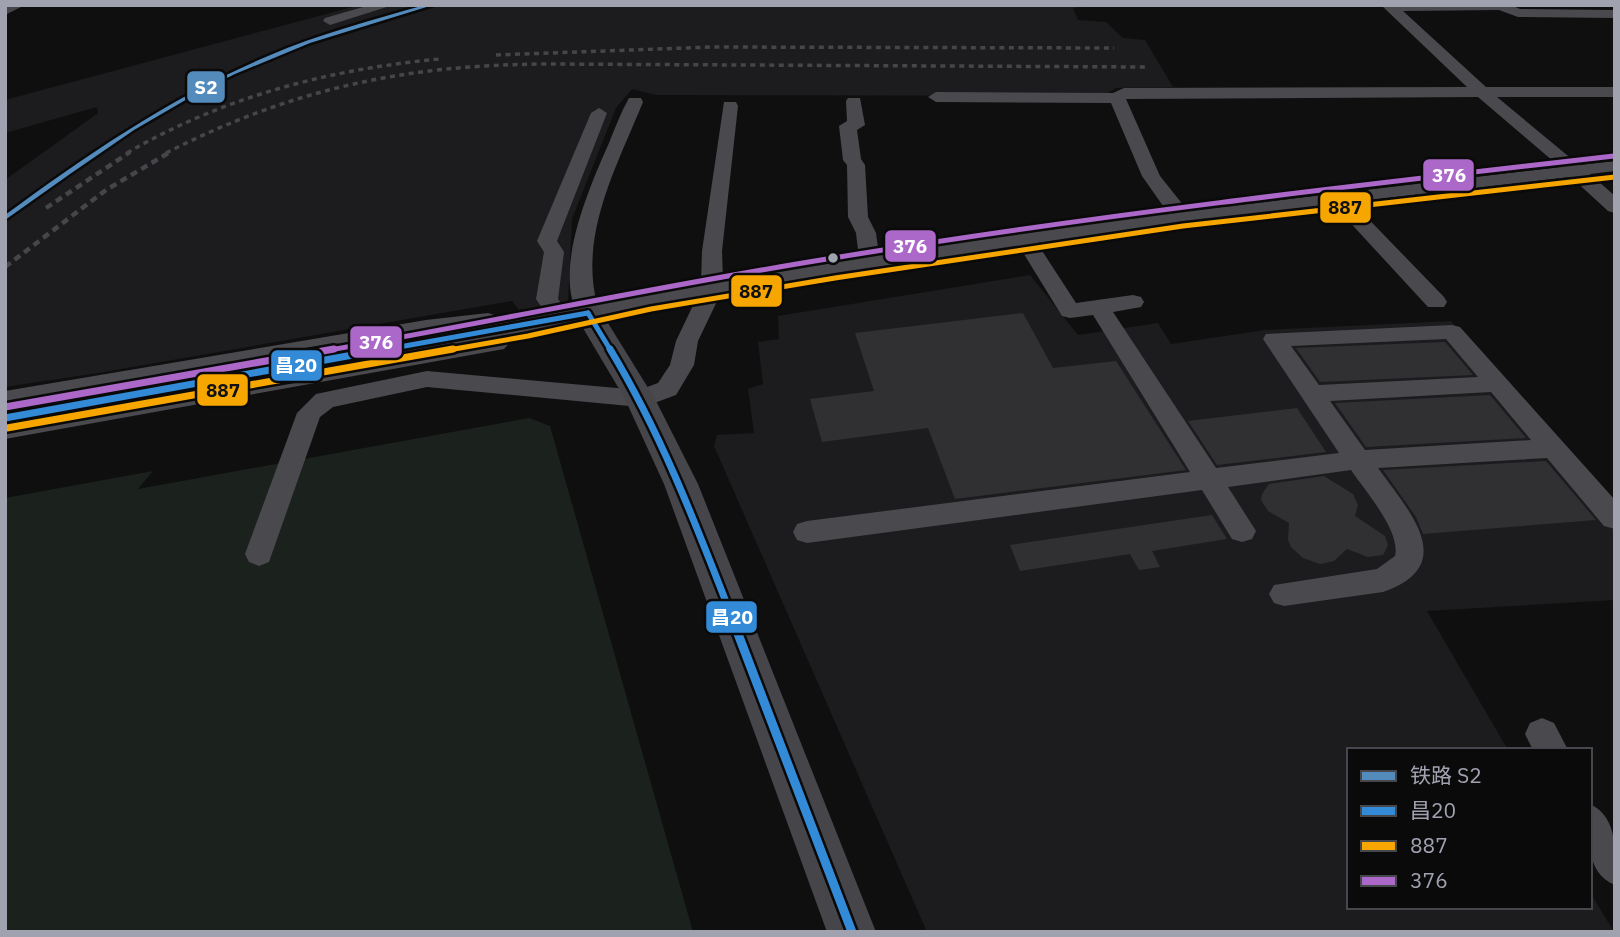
<svg xmlns="http://www.w3.org/2000/svg" width="1620" height="937" font-family="'IBM Plex Sans','Noto Sans SC',sans-serif">
	<style>
		.built { fill: #1c1c1e }
		.green { fill: #1b211d }
		.building { fill: #303032 }
		.lines { fill: none; stroke-linecap: round; stroke-linejoin: round }
		.minor { fill: #4a4a4e; fill-rule: evenodd }
		.major { fill: #46464a; fill-rule: evenodd }
		.rail-far1 { stroke: #45464a; stroke-width: 3.5; stroke-dasharray: 5 4.5; stroke-linecap: butt }
		.rail { stroke: #45464a; stroke-width: 4.5; stroke-dasharray: 7 5; stroke-linecap: butt }
		.bus-1-far2-casing { stroke: #0a0a0b; stroke-width: 10 }
		.bus-1-far1-casing { stroke: #0a0a0b; stroke-width: 12 }
		.bus-1-casing { stroke: #0a0a0b; stroke-width: 14 }
		.bus-2-far1-casing { stroke: #0a0a0b; stroke-width: 10 }
		.bus-2-casing { stroke: #0a0a0b; stroke-width: 12 }
		.bus-3-far1-casing { stroke: #0a0a0b; stroke-width: 10 }
		.bus-3-casing { stroke: #0a0a0b; stroke-width: 12 }
		.bus-1-far2 { stroke: #338bd7; stroke-width: 5 }
		.bus-1-far1 { stroke: #338bd7; stroke-width: 7 }
		.bus-1 { stroke: #338bd7; stroke-width: 9 }
		.bus-2-far1 { stroke: #f7a600; stroke-width: 5 }
		.bus-2 { stroke: #f7a600; stroke-width: 7 }
		.bus-3-far1 { stroke: #ac68c9; stroke-width: 5 }
		.bus-3 { stroke: #ac68c9; stroke-width: 7 }
		.rail-1-casing { stroke: #0a0a0b; stroke-width: 5 }
		.rail-1 { fill: #548bbd; fill-rule: evenodd }
		.bus-dot { fill: #a0a2b0; stroke: #0a0a0b; stroke-width: 2.5 }
		.line-badge { stroke: #0a0a0b; stroke-width: 2.5 }
		.badge-label { font-size: 19px; text-anchor: middle; font-weight: bold; fill: #fff }
		.pale-badge-label { font-size: 19px; text-anchor: middle; font-weight: bold; fill: #111 }
	</style>
	<rect width="100%" height="100%" fill="#0f0f10"/>
	<g class="built">
		<path d="M360 5H1101L1073 8 1078 20 1106 22 1123 38 1145 40 1173 87 1116 88 1103 96 656 95 632 89 616 108 572 219 568 302 519 310 512 301 98 373 5 387V180L98 113 97 107 5 133V100Z"/>
		<path d="M1030 275 1078 335 1158 323 1171 344 1265 330 1451 321 1615 509V600L1427 611 1508 750H1349V907H1590V892L1614 932H927L714 446 717 435 754 433 748 389 763 384 758 342 779 339 778 316Z"/>
	</g>
	<path class="green" d="M529 418 550 426 693 932H5V498L153 471 138 489Z"/>
	<g class="building">
		<path d="M1023 313 1053 368 1116 361 1186 470 955 499 928 428 822 442 810 399 874 391 855 333Z"/>
		<path d="M1445 342 1473 375 1320 382 1296 348Z"/>
		<path d="M1490 395 1526 438 1366 447 1335 403Z"/>
		<path d="M1297 408 1326 452 1217 465 1188 421Z"/>
		<path d="M1546 461 1596 520 1423 534 1416 517 1383 470Z"/>
		<path d="M1324 476 1353 494 1358 505 1355 516 1385 536 1388 545 1383 555 1368 557 1347 549 1334 561 1320 564 1303 558 1291 547 1288 540 1289 523 1268 511 1261 500 1262 494 1269 484Z"/>
		<path d="M1212 515 1227 539 1152 551 1160 567 1139 570 1130 554 1020 571 1010 545Z"/>
	</g>
	<g class="lines">
		<g class="minor">
			<path d="M370 5H393L330 25 323 21 325 18Z"/>
			<path d="M1381 5H1511L1520 9 1615 10V18L1518 17 1499 10 1403 11 1486 87H1615V97H1497L1579 165 1615 161V171L1590 174 1615 196V213L1608 211 1571 177 1352 202 1444 297 1447 302 1444 307H1428L1333 204 1037 243 1076 303 1133 295 1141 297 1144 302 1141 307 1113 312 1216 468 1339 453 1263 339 1266 334 1452 325 1460 327 1615 500V529L1604 526 1547 458 1378 468C1408 510 1461 565 1383 592L1284 606 1274 603 1269 594 1274 585 1377 569 1395 556C1401 531 1365 491 1351 470L1228 487 1256 531 1252 539 1242 542 1232 539 1202 490 807 543 797 540 793 532 797 524 807 521 1190 472 1093 315 1070 318 1062 316 1019 246 721 293 698 341 694 365 676 395 649 405 640 407 427 387 333 407 320 417 269 562 259 566 249 562 245 554 297 413 316 394 427 371 639 390 658 383 670 365 676 341 697 297 588 320 580 318C551 273 590 186 609 143 615 128 621 112 629 98H641L643 102C617 166 579 234 597 304L701 283 702 251 724 102H736L738 106 722 251 723 279 859 258 856 233 848 217 847 165 843 160 839 126 847 121 846 101 848 98H860L865 125 857 130 861 159 865 165 868 217 876 233 879 255 1024 232 1168 213 1142 176 1111 103 936 102 928 97 936 92 1113 93 1124 88 1467 87ZM1478 97 1560 167 1188 211 1160 176 1126 99ZM1446 339 1478 377 1319 385 1291 346ZM1491 392 1531 440 1365 450 1330 401Z"/>
			<path d="M599 108 607 113 557 241 564 252 558 299 572 319 569 324H553L536 299 544 252 537 241 591 113Z"/>
			<path d="M488 313 520 323 523 328 504 349 5 439V421L489 338 496 330 487 327 426 334 5 407V391L426 320Z"/>
			<path d="M1542 718 1554 723 1568 750H1533L1525 734 1530 723Z"/>
			<path d="M1590 804C1620 818 1615 856 1615 885 1583 872 1590 834 1590 804Z"/>
		</g>
		<g class="major">
			<path d="M5 5H25L5 15Z"/>
			<path d="M588 304 598 307 655 399 698 484 876 932H827L664 484 625 399 580 323 5 429V407Z"/>
		</g>
		<g class="rail-far1">
			<path d="M496 55 712 47 1114 48"/>
			<path d="M127 153C223 97 330 69 440 59"/>
			<path d="M166 153C292 89 404 65 545 64L1145 67"/>
		</g>
		<g class="rail">
			<path d="M46 208 130 152"/>
			<path d="M5 267 106 190 170 152"/>
		</g>
		<g class="bus-1-far2-casing">
			<g id="bus-1-far2">
				<path d="M588 313 611 351"/>
				<path d="M377 351 588 313"/>
			</g>
		</g>
		<g class="bus-1-far1-casing">
			<g id="bus-1-far1">
				<path d="M610 349C660 432 693 517 728 607"/>
				<path d="M5 418 386 349"/>
			</g>
		</g>
		<g class="bus-1-casing">
			<path id="bus-1" d="M727 605 852 932"/>
		</g>
		<g class="bus-2-far1-casing">
			<path id="bus-2-far1" d="M443 351 528 336 651 309 835 278 1183 226 1615 177"/>
		</g>
		<g class="bus-2-casing">
			<path id="bus-2" d="M7 428 453 349"/>
		</g>
		<g class="bus-3-far1-casing">
			<path id="bus-3-far1" d="M324 351C492 322 659 286 827 259 1088 216 1351 186 1614 156"/>
		</g>
		<g class="bus-3-casing">
			<path id="bus-3" d="M5 407 334 349"/>
		</g>
		<use href="#bus-1-far2" class="bus-1-far2"/>
		<use href="#bus-1-far1" class="bus-1-far1"/>
		<use href="#bus-1" class="bus-1"/>
		<use href="#bus-2-far1" class="bus-2-far1"/>
		<use href="#bus-2" class="bus-2"/>
		<use href="#bus-3-far1" class="bus-3-far1"/>
		<use href="#bus-3" class="bus-3"/>
		<g class="rail-1-casing">
			<path id="rail-1" d="M425 5H433L310 43 235 74 201 91 134 130 70 174 5 220V215C88 154 173 96 268 56 319 34 372 20 425 5Z"/>
		</g>
		<use href="#rail-1" class="rail-1"/>
	</g>
	<circle class="bus-dot" cx="833" cy="258" r="6"/>
	<g class="line-badge">
		<rect x="186" y="70" width="40" height="34" rx="7" fill="#548bbd"/>
		<rect x="1422" y="158" width="53" height="34" rx="7" fill="#ac68c9"/>
		<rect x="1319" y="191" width="53" height="33" rx="7" fill="#f7a600"/>
		<rect x="884" y="229" width="53" height="34" rx="7" fill="#ac68c9"/>
		<rect x="730" y="274" width="53" height="34" rx="7" fill="#f7a600"/>
		<rect x="349" y="325" width="54" height="34" rx="7" fill="#ac68c9"/>
		<rect x="270" y="349" width="53" height="33" rx="7" fill="#338bd7"/>
		<rect x="196" y="373" width="53" height="34" rx="7" fill="#f7a600"/>
		<rect x="705" y="600" width="53" height="34" rx="7" fill="#338bd7"/>
	</g>
	<g class="badge-label">
		<text x="206" y="94">S2</text>
		<text x="1449" y="182">376</text>
		<text x="910" y="253">376</text>
		<text x="376" y="349">376</text>
		<text x="296" y="372">昌20</text>
		<text x="732" y="624">昌20</text>
	</g>
	<g class="pale-badge-label">
		<text x="1345" y="214">887</text>
		<text x="756" y="298">887</text>
		<text x="223" y="397">887</text>
	</g>
	<rect width="1620" height="937" fill="none" stroke="#a0a2b0" stroke-width="14"/>
	<rect x="1347" y="748" width="245" height="161" fill="#0a0a0b" stroke="#46474d" stroke-width="2"/>
	<rect x="1361" y="771" width="35" height="10" fill="#548bbd" stroke="#46474d" stroke-width="2"/>
	<text x="1410" y="783" font-size="21" fill="#a0a2b0">铁路 S2</text>
	<rect x="1361" y="806" width="35" height="10" fill="#338bd7" stroke="#46474d" stroke-width="2"/>
	<text x="1410" y="818" font-size="21" fill="#a0a2b0">昌20</text>
	<rect x="1361" y="841" width="35" height="10" fill="#f7a600" stroke="#46474d" stroke-width="2"/>
	<text x="1410" y="853" font-size="21" fill="#a0a2b0">887</text>
	<rect x="1361" y="876" width="35" height="10" fill="#ac68c9" stroke="#46474d" stroke-width="2"/>
	<text x="1410" y="888" font-size="21" fill="#a0a2b0">376</text>
</svg>
